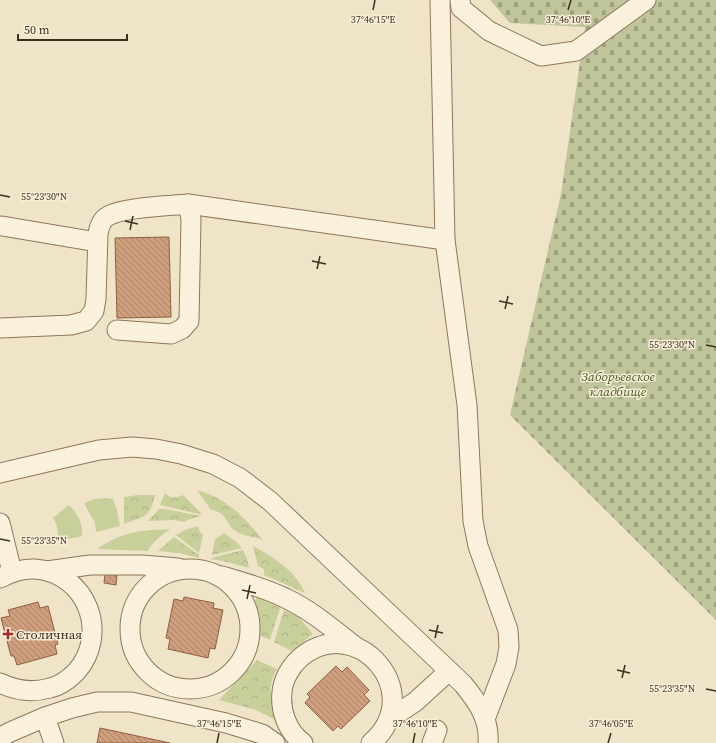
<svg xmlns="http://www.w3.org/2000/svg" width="716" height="743" font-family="'Source Serif 4',serif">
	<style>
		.cemetery { fill: url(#cemetery-stones) }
		.park { fill: url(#park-crowns) }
		.garden { fill: #c9cf9b }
		.building { fill: url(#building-back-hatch); stroke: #8d5f41 }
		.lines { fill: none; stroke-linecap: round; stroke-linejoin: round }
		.minor-casing { stroke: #8d765c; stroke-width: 21 }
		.minor { stroke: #faf1dc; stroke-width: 19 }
		.ticks { fill: none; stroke: #3d2e20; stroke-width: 1.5 }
		.poi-dot { fill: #9e2a2b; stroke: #f7eed8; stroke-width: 1.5 }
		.labels { text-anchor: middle; stroke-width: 3; stroke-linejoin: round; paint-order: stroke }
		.park-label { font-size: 13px; font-style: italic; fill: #4d5a26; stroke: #f7eed8 }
		.poi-label { font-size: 13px; fill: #3d2e20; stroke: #f7eed8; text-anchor: start }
		.ticks-label { font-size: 10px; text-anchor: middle; fill: #3d2e20; stroke: #f7eed8; stroke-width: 3; stroke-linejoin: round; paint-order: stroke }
	</style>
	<defs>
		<pattern id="cemetery-stones" width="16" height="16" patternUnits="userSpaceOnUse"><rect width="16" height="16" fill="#bfc49a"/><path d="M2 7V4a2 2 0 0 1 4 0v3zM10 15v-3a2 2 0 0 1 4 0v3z" fill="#9ca07d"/></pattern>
		<pattern id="park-crowns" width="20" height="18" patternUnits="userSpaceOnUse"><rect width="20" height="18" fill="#c9cf9b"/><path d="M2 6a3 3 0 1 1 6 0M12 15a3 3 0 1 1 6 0" fill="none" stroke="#aeb285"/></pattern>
		<pattern id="building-back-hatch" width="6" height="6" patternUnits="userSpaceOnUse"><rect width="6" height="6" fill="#cf9f7d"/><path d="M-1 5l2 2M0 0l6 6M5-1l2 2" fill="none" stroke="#a98266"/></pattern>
	</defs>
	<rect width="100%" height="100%" fill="#f0e4c8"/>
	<path class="cemetery" d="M490 0H716V620L510 415 561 194 585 27 510 23Z"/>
	<g class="park">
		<path d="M197 490C229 500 242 515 263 540 256 537 245 536 239 533 224 526 230 513 211 510Z"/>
		<path d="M165 493C170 499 177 498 183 495L203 515 160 505Z"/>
		<path d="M138 495H155C150 519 143 516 124 524V497Z"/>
		<path d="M159 509H165L201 516 190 519 184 522 173 520 148 521Z"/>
		<path d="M198 526 200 532 203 535 199 553 176 535 185 530Z"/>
		<path d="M224 533 234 540 242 548 212 555 215 539Z"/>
		<path d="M174 537 199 555V558L179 553 158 551Z"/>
		<path d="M253 546C273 557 296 571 305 593L264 575V569L258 566Z"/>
		<path d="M243 550 247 559 249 568 227 562 211 559V558Z"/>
		<path d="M257 597 280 608 270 640 259 635C261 623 259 614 254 602Z"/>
		<path d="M284 610 297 615 313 634 292 651 274 642Z"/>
		<path d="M257 660 277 669C265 688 273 702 279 722L256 710 219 700Z"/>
	</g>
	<g class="garden">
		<path d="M105 498 113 499 117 510 120 526 96 532 95 523 84 503 95 499Z"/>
		<path d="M69 505C78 514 83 523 82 536L56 542C59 533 58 526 53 518Z"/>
		<path d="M170 529C161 536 153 541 148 551L97 549C122 532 140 530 170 529Z"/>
	</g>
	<g class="building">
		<path d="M169 237 171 317 117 318 115 238Z"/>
		<path d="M105 573 117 575 116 585 104 583Z"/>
		<path d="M184 597 214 603 213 608 223 610 215 649 210 648 208 658 168 649 170 639 166 638 174 599 183 601Z"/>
		<path d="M38 602 40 608 48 606 58 644 55 645 57 654 17 665 14 656H11L1 618 10 616 8 610Z"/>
		<path d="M336 666 342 672 347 667 369 690 364 695 370 701 341 729 338 726 333 731 305 703 310 697 307 694Z"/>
		<path d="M100 728 170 743H97Z"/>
	</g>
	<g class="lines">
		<g class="minor-casing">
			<g id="minor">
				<path d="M440 0 445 240 467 405 473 521 478 546 508 630 509 647 506 664 485 719"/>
				<path d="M460 0 461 8 489 31 541 56 576 51 646 0"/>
				<path d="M188 204 445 240"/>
				<path d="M2 226 97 242"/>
				<path d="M0 328 71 325 86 321 94 311 96 299 98 234C99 227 101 220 108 216 123 207 169 206 188 204L191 219 189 321 182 329 171 334 117 330"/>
				<path d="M0 473 99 450 132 447 156 449 181 454 213 464 240 478 270 501 463 684C477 701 490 719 488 743"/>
				<path d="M0 523 12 572"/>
				<circle cx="190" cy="629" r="60"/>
				<path d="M47 571 90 565H142L178 568"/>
				<path d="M222 576C243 582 265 588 285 598 311 610 333 629 356 647"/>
				<path d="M0 578C11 573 22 568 35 569 87 573 110 634 76 672 69 679 60 686 50 688 32 693 16 691 0 683"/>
				<path d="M45 717 54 743"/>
				<path d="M389 719 415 702 449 671"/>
				<path d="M0 738 8 733 45 717 72 708 97 702H131L226 723 262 734 275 743"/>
				<path d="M303 743C287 731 280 711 282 692 283 679 291 666 300 658 356 610 429 693 371 743"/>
				<path d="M432 743 437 730"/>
			</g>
		</g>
		<use href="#minor" class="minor"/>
	</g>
	<path class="ticks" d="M373 10 375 0M568 10 571 0M0 195 10 197M125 221 138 224M130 230 133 216M312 261 326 264M317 269 320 256M499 301 513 304M505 309 508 296M706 345 716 347M0 539 10 541M242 590 256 593M247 599 250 585M429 630 443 633M435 638 438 625M617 670 630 673M622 678 625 665M706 689 716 691M217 743 219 733M413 743 415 733M608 743 611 733"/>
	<path class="poi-dot" d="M6 628h4v4h4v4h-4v4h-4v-4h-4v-4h4z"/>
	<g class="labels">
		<g class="park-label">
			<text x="618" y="381">Заборьевское<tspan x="618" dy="15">кладбище</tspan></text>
		</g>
		<g class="poi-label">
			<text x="16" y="639">Столичная</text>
		</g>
	</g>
	<g class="ticks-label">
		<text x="373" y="23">37°46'15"E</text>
		<text x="568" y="23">37°46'10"E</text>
		<text x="44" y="200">55°23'30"N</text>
		<text x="672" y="348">55°23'30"N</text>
		<text x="44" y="544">55°23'35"N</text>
		<text x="672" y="692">55°23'35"N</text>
		<text x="219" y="727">37°46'15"E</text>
		<text x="415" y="727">37°46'10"E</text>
		<text x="611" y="727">37°46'05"E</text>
	</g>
	<path d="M18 34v6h109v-6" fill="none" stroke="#3d2e20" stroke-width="2"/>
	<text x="24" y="34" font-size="12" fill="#3d2e20" stroke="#f7eed8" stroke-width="3" paint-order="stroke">50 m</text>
</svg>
